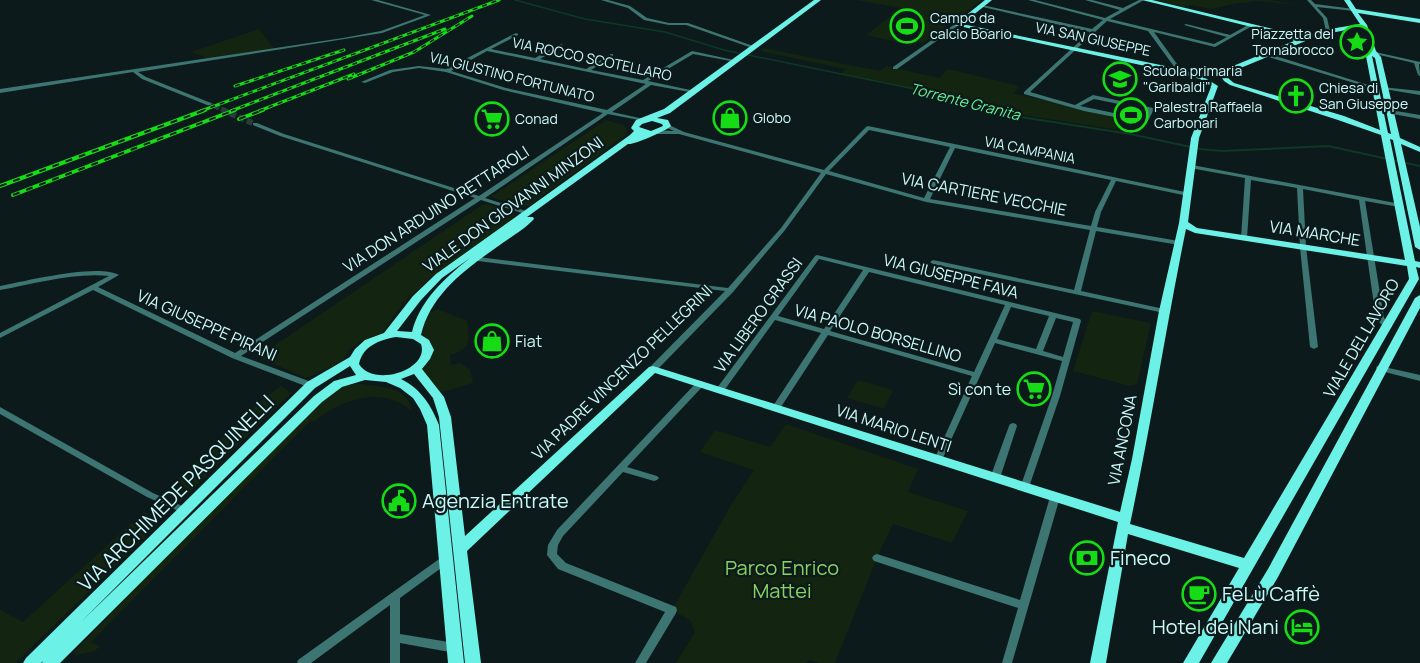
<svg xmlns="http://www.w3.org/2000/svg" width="1420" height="663" font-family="Manrope,sans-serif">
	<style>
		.green { fill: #132410 }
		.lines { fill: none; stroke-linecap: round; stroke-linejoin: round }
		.stream-far1 { stroke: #0e3824; stroke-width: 1.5 }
		.stream { stroke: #0e3824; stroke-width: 2 }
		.street-tunnel-far1 { stroke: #2a3b3c; stroke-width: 4.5; stroke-dasharray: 4.5 2; stroke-linecap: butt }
		.street-tunnel { stroke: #2a3b3c; stroke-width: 6; stroke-dasharray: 6 3; stroke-linecap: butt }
		.street { fill: #3c7572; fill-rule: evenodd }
		.secondary { fill: #6cf1e7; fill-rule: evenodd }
		.rail-far1-casing { stroke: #15dc15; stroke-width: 3 }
		.rail-casing { stroke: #15dc15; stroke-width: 4 }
		.rail-far1 { stroke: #0d1a1b; stroke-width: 1.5; stroke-dasharray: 5; stroke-linecap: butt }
		.rail { stroke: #0d1a1b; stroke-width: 2; stroke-dasharray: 7; stroke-linecap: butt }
		.labels { text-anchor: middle; stroke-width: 4.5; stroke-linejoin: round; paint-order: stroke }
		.far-poi-label { font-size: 14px; fill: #cbf9fa; stroke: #0d1a1b; text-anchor: start }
		.far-street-label { font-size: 14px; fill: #cbf9fa; stroke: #0d1a1b }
		.far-water-label { font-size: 15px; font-style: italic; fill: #63f097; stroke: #0d1a1b }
		.street-label { font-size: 16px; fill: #cbf9fa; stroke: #0d1a1b }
		.poi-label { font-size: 16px; fill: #cbf9fa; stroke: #0d1a1b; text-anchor: start }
		.near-street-label { font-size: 20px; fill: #cbf9fa; stroke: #0d1a1b }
		.near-poi-label { font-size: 20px; fill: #cbf9fa; stroke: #0d1a1b; text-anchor: start }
		.near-park-label { font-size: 20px; fill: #87d260; stroke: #0d1a1b }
	</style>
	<rect width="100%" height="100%" fill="#0d1a1b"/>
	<g class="green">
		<path d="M855 0H982L923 43 916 41 911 45 866 35 901 8Z"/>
		<path d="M1155 0H1271L1297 5 1257 1 1233 4 1212 9 1191 5 1184 7Z"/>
		<path d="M259 29 274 49 209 59 191 52Z"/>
		<path d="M763 48 880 71 886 66 939 78 948 69 1019 86 1014 94C1057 102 1100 114 1143 123L1138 133 1017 114 963 98 841 74 845 69 760 51Z"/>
		<path d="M606 120 623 125 627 129 626 135 528 206 523 207 491 197Z"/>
		<path d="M488 204 513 212 515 216 429 279 404 302 382 333 360 342 349 350 342 362 306 378 262 359V354L482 205Z"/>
		<path d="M438 309 467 321C470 342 471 349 450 355L451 365 460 363 470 370 473 381 470 384 442 392 438 391 422 371 432 356V348L419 335 426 314Z"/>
		<path d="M1092 311 1151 323 1137 384 1130 386 1073 371Z"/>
		<path d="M858 380 893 390 884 409 847 398Z"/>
		<path d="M357 383C376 388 408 383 412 411 381 386 344 398 315 421H310L91 642 100 646 95 651 76 655 73 653 123 601 133 583 310 408 339 388Z"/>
		<path d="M281 386 291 393 180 502 162 494 264 398Z"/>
		<path d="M786 424 918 469 908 492 968 511 952 543 893 524 877 558 835 663H819L810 660 806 663H676L695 632 690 620 672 610 731 505 754 470 700 452 715 430 770 447Z"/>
		<path d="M144 512 161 522 15 663H0V610L23 622Z"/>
	</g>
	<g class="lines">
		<path class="stream-far1" d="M515 0 585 19 665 32 724 50 944 95 999 111"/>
		<path class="stream" d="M994 110 1015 116 1130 134 1200 149 1222 151 1328 146 1420 166"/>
		<path class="street-tunnel-far1" d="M209 104 226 111"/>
		<path class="street-tunnel" d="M222 110 255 124"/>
		<g class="street">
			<path d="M371 0H378L431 15 382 33 138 72 146 77 211 103V105H207L142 79 133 72 0 93V89L343 38 381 31 425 15Z"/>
			<path d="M601 0H608L630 6 647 18 669 23H688L756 47 752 48 686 25H669L644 20 628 8Z"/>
			<path d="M1028 0H1035L1105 18 1120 10 1085 0H1092L1123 8 1139 0H1144L1110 19 1214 44 1227 37 1184 25 1186 24 1230 35 1248 25 1252 26 1215 47 1154 32 1182 71 1180 72H1178L1148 31 1107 21 1030 92 1075 105 1093 95 1153 108 1154 109 1148 121 1145 123 1084 111 1024 94V92L1090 32 983 7H982V5L1092 29 1103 20ZM1094 99 1148 110 1143 119 1080 106Z"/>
			<path d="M1307 0H1311L1315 4 1354 9 1356 10 1354 11 1317 7 1327 18 1330 31 1328 32 1326 31 1323 18Z"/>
			<path d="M955 24 959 25 897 69H893V67Z"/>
			<path d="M516 33 518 34V35L491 49 535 58 561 44 563 45V46L540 59 586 69 611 54H613V56L591 70 643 80 692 51 738 61 736 62 693 54 648 81 695 91V93L651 85 612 112 644 119V121L608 114 485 198 529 212V214H525L481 200 241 356 314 383 315 385 314 387H308L232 358 93 290 0 338V333L109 276C76 272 33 284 0 290V286C26 281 98 263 119 275L98 287 235 353 475 198 280 136 253 125V123H257L284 134 479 196 603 113 503 90 446 72 419 68 393 72 365 83 361 82 390 70 419 66 446 69ZM487 51 646 84 607 110 506 88 451 71Z"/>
			<path d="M1371 51 1420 62V64H1419L1420 76 1418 75 1414 63 1371 53Z"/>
			<path d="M1262 53H1266L1378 88 1374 89 1262 55Z"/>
			<path d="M1382 87 1420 91V95L1384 89H1382Z"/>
			<path d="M1390 110 1420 115V119L1388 113 1387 112Z"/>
			<path d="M667 124 684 132 824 170 866 127 868 126 1190 193 1191 194 1188 196 1116 181 1101 212 1097 227 1179 241 1182 243 1179 245 1096 231 1081 291 1164 309 1168 311 1164 313 933 264 930 262 933 260 1074 290 1090 230 926 202 826 174 785 230 733 292 656 371H650L649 369 650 367 725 291 478 261 475 259 478 257 728 288 781 228 821 173 679 134H655L652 132 655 130 674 131 665 127 664 126ZM869 130 950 147 924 198 829 171ZM955 148 1111 180 1095 212 1091 226 930 199Z"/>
			<path d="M1192 165 1401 204V206L1399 207 1365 201 1384 318 1392 326 1391 328H1385L1376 319 1359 200 1303 189 1306 247 1318 347 1314 349 1310 347 1300 247 1297 188 1251 180 1247 238 1244 240 1241 238 1245 178 1190 168V166Z"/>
			<path d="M817 255 1080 319 1081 321 1060 396 1028 490 1025 491 1022 490 1020 488 1052 396 1062 361 995 343 942 460 941 462H935L934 460 972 376 828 335 779 410H773L772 408 773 406 821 333 775 320 723 392H717L716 390 717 388 815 256ZM819 259 863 270 824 329 778 316ZM869 272 1005 305 974 372 830 331ZM1011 307 1049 316 1036 349 997 339ZM1056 318 1073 322 1063 357 1043 351Z"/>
			<path d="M1377 366H1380L1420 375V381L1377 370 1376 368Z"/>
			<path d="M700 381 703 382 704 384 703 386 627 467 657 476 659 478 657 480 654 481 623 472 563 536 558 545 557 554 566 563 676 607 677 610 676 613 646 663H635L665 612 558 569 547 555 548 545 557 530 697 382Z"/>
			<path d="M0 407 153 493 189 509 191 511 189 513 186 515 183 513 147 497 0 414Z"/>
			<path d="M1013 423 1016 424 1017 426 1000 478 998 480 995 481 992 480 990 478 1009 426 1010 424Z"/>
			<path d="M1055 494 1058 495 1060 497 1012 663H1002L1018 608 874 561 872 558 874 555 877 554 1020 600 1050 497 1052 495Z"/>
			<path d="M445 556 448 557 450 560 448 563 400 598V634L455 643 459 645 460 648 459 651 455 653 400 643V663H390V605L311 663H297L298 660 442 557Z"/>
		</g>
		<g class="secondary">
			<path d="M814 0H821L670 113 657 118 668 120 671 126C666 131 634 145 628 144L527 217H533L534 219C526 228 514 235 504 242 470 266 431 292 421 335L429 340 434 350 430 359 422 369 444 397 451 417 465 536 649 367 653 366 1120 512 1132 459 1159 311 1179 223 1191 138 1211 87 1200 79 1178 73 954 25 985 0H992L962 24 1180 69 1195 74 1221 71 1294 41 1288 36 1142 0H1152L1290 33 1300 38 1318 31 1360 24 1344 0H1350L1356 9 1420 19V23L1358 13 1367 25 1376 51 1381 57 1400 138 1420 147V152L1401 144 1420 227V250L1415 247 1393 140 1390 139 1415 261 1420 262V268L1416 267 1419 279 1199 663H1183L1239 568 1128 534 1106 663H1090L1118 522 655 373 467 551 481 663H465L439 417 433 398 414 374 401 379C421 389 431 405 439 425L464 663H448L427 425 420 409 413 398 400 388 386 382 365 380 342 387 322 402 60 663H42L43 661 41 663H23L26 658 307 382 350 357 355 349 365 340 384 333 413 296 436 274 630 135 634 131 631 128 636 120 664 109ZM1362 27 1370 52 1366 56 1380 130 1344 116 1234 83 1229 79 1226 74 1320 35ZM1372 56 1375 58 1391 134 1388 133ZM1220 75 1224 81 1230 85 1338 120 1381 135 1405 260 1197 228 1188 222 1199 138 1218 86 1202 76ZM652 121 662 124 663 126 651 131 639 127 642 124ZM1186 229 1195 233 1407 266 1409 279 1244 558 1130 524C1151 426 1166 327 1186 229ZM470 258C445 278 420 300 412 332L397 331 421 300 442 278ZM396 337 413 339 421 344C430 370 373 388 359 364 363 346 379 340 396 337ZM350 366 356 375 334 381 314 396 81 622 315 388Z"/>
			<path d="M1420 295V308L1278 577 1227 663H1211L1268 569 1415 298Z"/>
		</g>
		<g class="rail-far1-casing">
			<g id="rail-far1">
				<path d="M348 79 414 52 472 16"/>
				<path d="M235 86 344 50"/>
				<path d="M201 111 499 0"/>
				<path d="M231 111 445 29"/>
				<path d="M259 111 354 74"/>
			</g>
		</g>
		<g class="rail-casing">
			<g id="rail">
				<path d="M239 119 263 110"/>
				<path d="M0 186 205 110"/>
				<path d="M13 195 235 110"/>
			</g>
		</g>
		<use href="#rail-far1" class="rail-far1"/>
		<use href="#rail" class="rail"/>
	</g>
	<defs>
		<g id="stadium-ring" transform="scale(1.725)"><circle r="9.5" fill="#0d1a1b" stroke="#15dc15" stroke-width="1.5"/><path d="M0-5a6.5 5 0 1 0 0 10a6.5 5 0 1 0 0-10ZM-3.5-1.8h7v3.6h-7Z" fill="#15dc15"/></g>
		<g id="sight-ring" transform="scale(1.725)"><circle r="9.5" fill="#0d1a1b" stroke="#15dc15" stroke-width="1.5"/><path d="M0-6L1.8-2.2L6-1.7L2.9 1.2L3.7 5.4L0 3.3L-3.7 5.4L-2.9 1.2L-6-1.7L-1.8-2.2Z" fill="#15dc15"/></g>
		<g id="school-ring" transform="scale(1.725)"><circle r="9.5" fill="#0d1a1b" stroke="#15dc15" stroke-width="1.5"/><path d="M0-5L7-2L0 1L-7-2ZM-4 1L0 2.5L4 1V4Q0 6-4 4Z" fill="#15dc15"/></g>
		<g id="church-ring" transform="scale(1.725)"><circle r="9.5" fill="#0d1a1b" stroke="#15dc15" stroke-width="1.5"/><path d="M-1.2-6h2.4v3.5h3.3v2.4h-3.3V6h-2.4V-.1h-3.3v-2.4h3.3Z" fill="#15dc15"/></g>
		<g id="shop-ring" transform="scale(1.725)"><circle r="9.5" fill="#0d1a1b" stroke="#15dc15" stroke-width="1.5"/><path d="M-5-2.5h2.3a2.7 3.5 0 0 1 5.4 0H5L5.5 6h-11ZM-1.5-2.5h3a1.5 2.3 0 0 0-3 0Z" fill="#15dc15"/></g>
		<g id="supermarket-ring" transform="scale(1.725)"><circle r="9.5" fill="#0d1a1b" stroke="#15dc15" stroke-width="1.5"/><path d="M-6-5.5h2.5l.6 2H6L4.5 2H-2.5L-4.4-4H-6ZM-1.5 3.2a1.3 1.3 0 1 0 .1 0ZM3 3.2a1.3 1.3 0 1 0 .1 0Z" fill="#15dc15"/></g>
		<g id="civic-ring" transform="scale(1.725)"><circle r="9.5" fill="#0d1a1b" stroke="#15dc15" stroke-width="1.5"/><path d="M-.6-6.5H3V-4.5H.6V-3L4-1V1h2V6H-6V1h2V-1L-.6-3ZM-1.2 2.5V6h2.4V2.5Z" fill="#15dc15"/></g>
		<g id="bank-ring" transform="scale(1.725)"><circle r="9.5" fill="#0d1a1b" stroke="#15dc15" stroke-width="1.5"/><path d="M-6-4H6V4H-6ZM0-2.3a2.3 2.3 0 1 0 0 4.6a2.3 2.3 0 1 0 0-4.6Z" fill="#15dc15"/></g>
		<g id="cafe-ring" transform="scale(1.725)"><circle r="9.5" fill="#0d1a1b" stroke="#15dc15" stroke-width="1.5"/><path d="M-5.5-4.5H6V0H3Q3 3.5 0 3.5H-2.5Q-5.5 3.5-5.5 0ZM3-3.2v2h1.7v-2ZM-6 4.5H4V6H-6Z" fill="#15dc15"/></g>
		<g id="hotel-ring" transform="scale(1.725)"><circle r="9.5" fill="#0d1a1b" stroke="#15dc15" stroke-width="1.5"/><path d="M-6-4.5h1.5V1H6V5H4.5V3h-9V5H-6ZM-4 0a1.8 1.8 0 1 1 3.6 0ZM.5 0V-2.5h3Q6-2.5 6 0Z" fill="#15dc15"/></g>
	</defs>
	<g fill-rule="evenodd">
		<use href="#stadium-ring" x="907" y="26"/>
		<use href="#sight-ring" x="1357" y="42"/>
		<use href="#school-ring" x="1120" y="79"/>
		<use href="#church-ring" x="1296" y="96"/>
		<use href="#stadium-ring" x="1131" y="115"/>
		<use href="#shop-ring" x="730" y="118"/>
		<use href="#supermarket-ring" x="492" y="119"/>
		<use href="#shop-ring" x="492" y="341"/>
		<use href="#supermarket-ring" x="1034" y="389"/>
		<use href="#civic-ring" x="399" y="501"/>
		<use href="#bank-ring" x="1087" y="558"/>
		<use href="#cafe-ring" x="1199" y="594"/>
		<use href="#hotel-ring" x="1302" y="627"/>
	</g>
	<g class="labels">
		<g class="far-poi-label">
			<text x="930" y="23">Campo da<tspan x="930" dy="16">calcio Boario</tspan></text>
			<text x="1334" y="39" text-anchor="end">Piazzetta del<tspan x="1334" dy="16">Tornabrocco</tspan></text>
			<text x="1143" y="76">Scuola primaria<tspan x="1143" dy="16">"Garibaldi"</tspan></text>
			<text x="1319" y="93">Chiesa di<tspan x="1319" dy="16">San Giuseppe</tspan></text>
			<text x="1154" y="112">Palestra Raffaela<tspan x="1154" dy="16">Carbonari</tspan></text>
			<text x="753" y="123">Globo</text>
			<text x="515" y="124">Conad</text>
		</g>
		<g class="far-street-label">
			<text transform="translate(1093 39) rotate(12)" y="5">VIA SAN GIUSEPPE</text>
			<text transform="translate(592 59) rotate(12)" y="5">VIA ROCCO SCOTELLARO</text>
			<text transform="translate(512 77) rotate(14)" y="5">VIA GIUSTINO FORTUNATO</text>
			<text transform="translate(1030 150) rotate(11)" y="5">VIA CAMPANIA</text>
		</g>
		<g class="far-water-label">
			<text transform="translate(965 102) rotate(14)" y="5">Torrente Granita</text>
		</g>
		<g class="street-label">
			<text transform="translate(984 194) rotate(11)" y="6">VIA CARTIERE VECCHIE</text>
			<text transform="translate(513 204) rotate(-36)" y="6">VIALE DON GIOVANNI MINZONI</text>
			<text transform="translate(436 209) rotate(-33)" y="6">VIA DON ARDUINO RETTAROLI</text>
			<text transform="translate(1315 233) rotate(9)" y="6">VIA MARCHE</text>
			<text transform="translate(951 276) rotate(14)" y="6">VIA GIUSEPPE FAVA</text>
			<text transform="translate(758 315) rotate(-54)" y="6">VIA LIBERO GRASSI</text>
			<text transform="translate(207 325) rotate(24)" y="6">VIA GIUSEPPE PIRANI</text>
			<text transform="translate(878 333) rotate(16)" y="6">VIA PAOLO BORSELLINO</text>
			<text transform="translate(1361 338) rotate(-60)" y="6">VIALE DEL LAVORO</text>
			<text transform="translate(622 372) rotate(-44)" y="6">VIA PADRE VINCENZO PELLEGRINI</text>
			<text transform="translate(894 428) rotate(18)" y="6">VIA MARIO LENTI</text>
			<text transform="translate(1122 440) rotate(-79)" y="6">VIA ANCONA</text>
		</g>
		<g class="poi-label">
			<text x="515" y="347">Fiat</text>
			<text x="1011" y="395" text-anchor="end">Sì con te</text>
		</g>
		<g class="near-street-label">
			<text transform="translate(176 493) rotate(-45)" y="7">VIA ARCHIMEDE PASQUINELLI</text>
		</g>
		<g class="near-poi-label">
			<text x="422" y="508">Agenzia Entrate</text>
			<text x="1110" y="565">Fineco</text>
			<text x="1222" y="601">FeLù Caffè</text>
			<text x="1279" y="634" text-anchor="end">Hotel dei Nani</text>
		</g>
		<g class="near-park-label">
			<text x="782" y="575">Parco Enrico<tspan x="782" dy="23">Mattei</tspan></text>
		</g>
	</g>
</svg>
